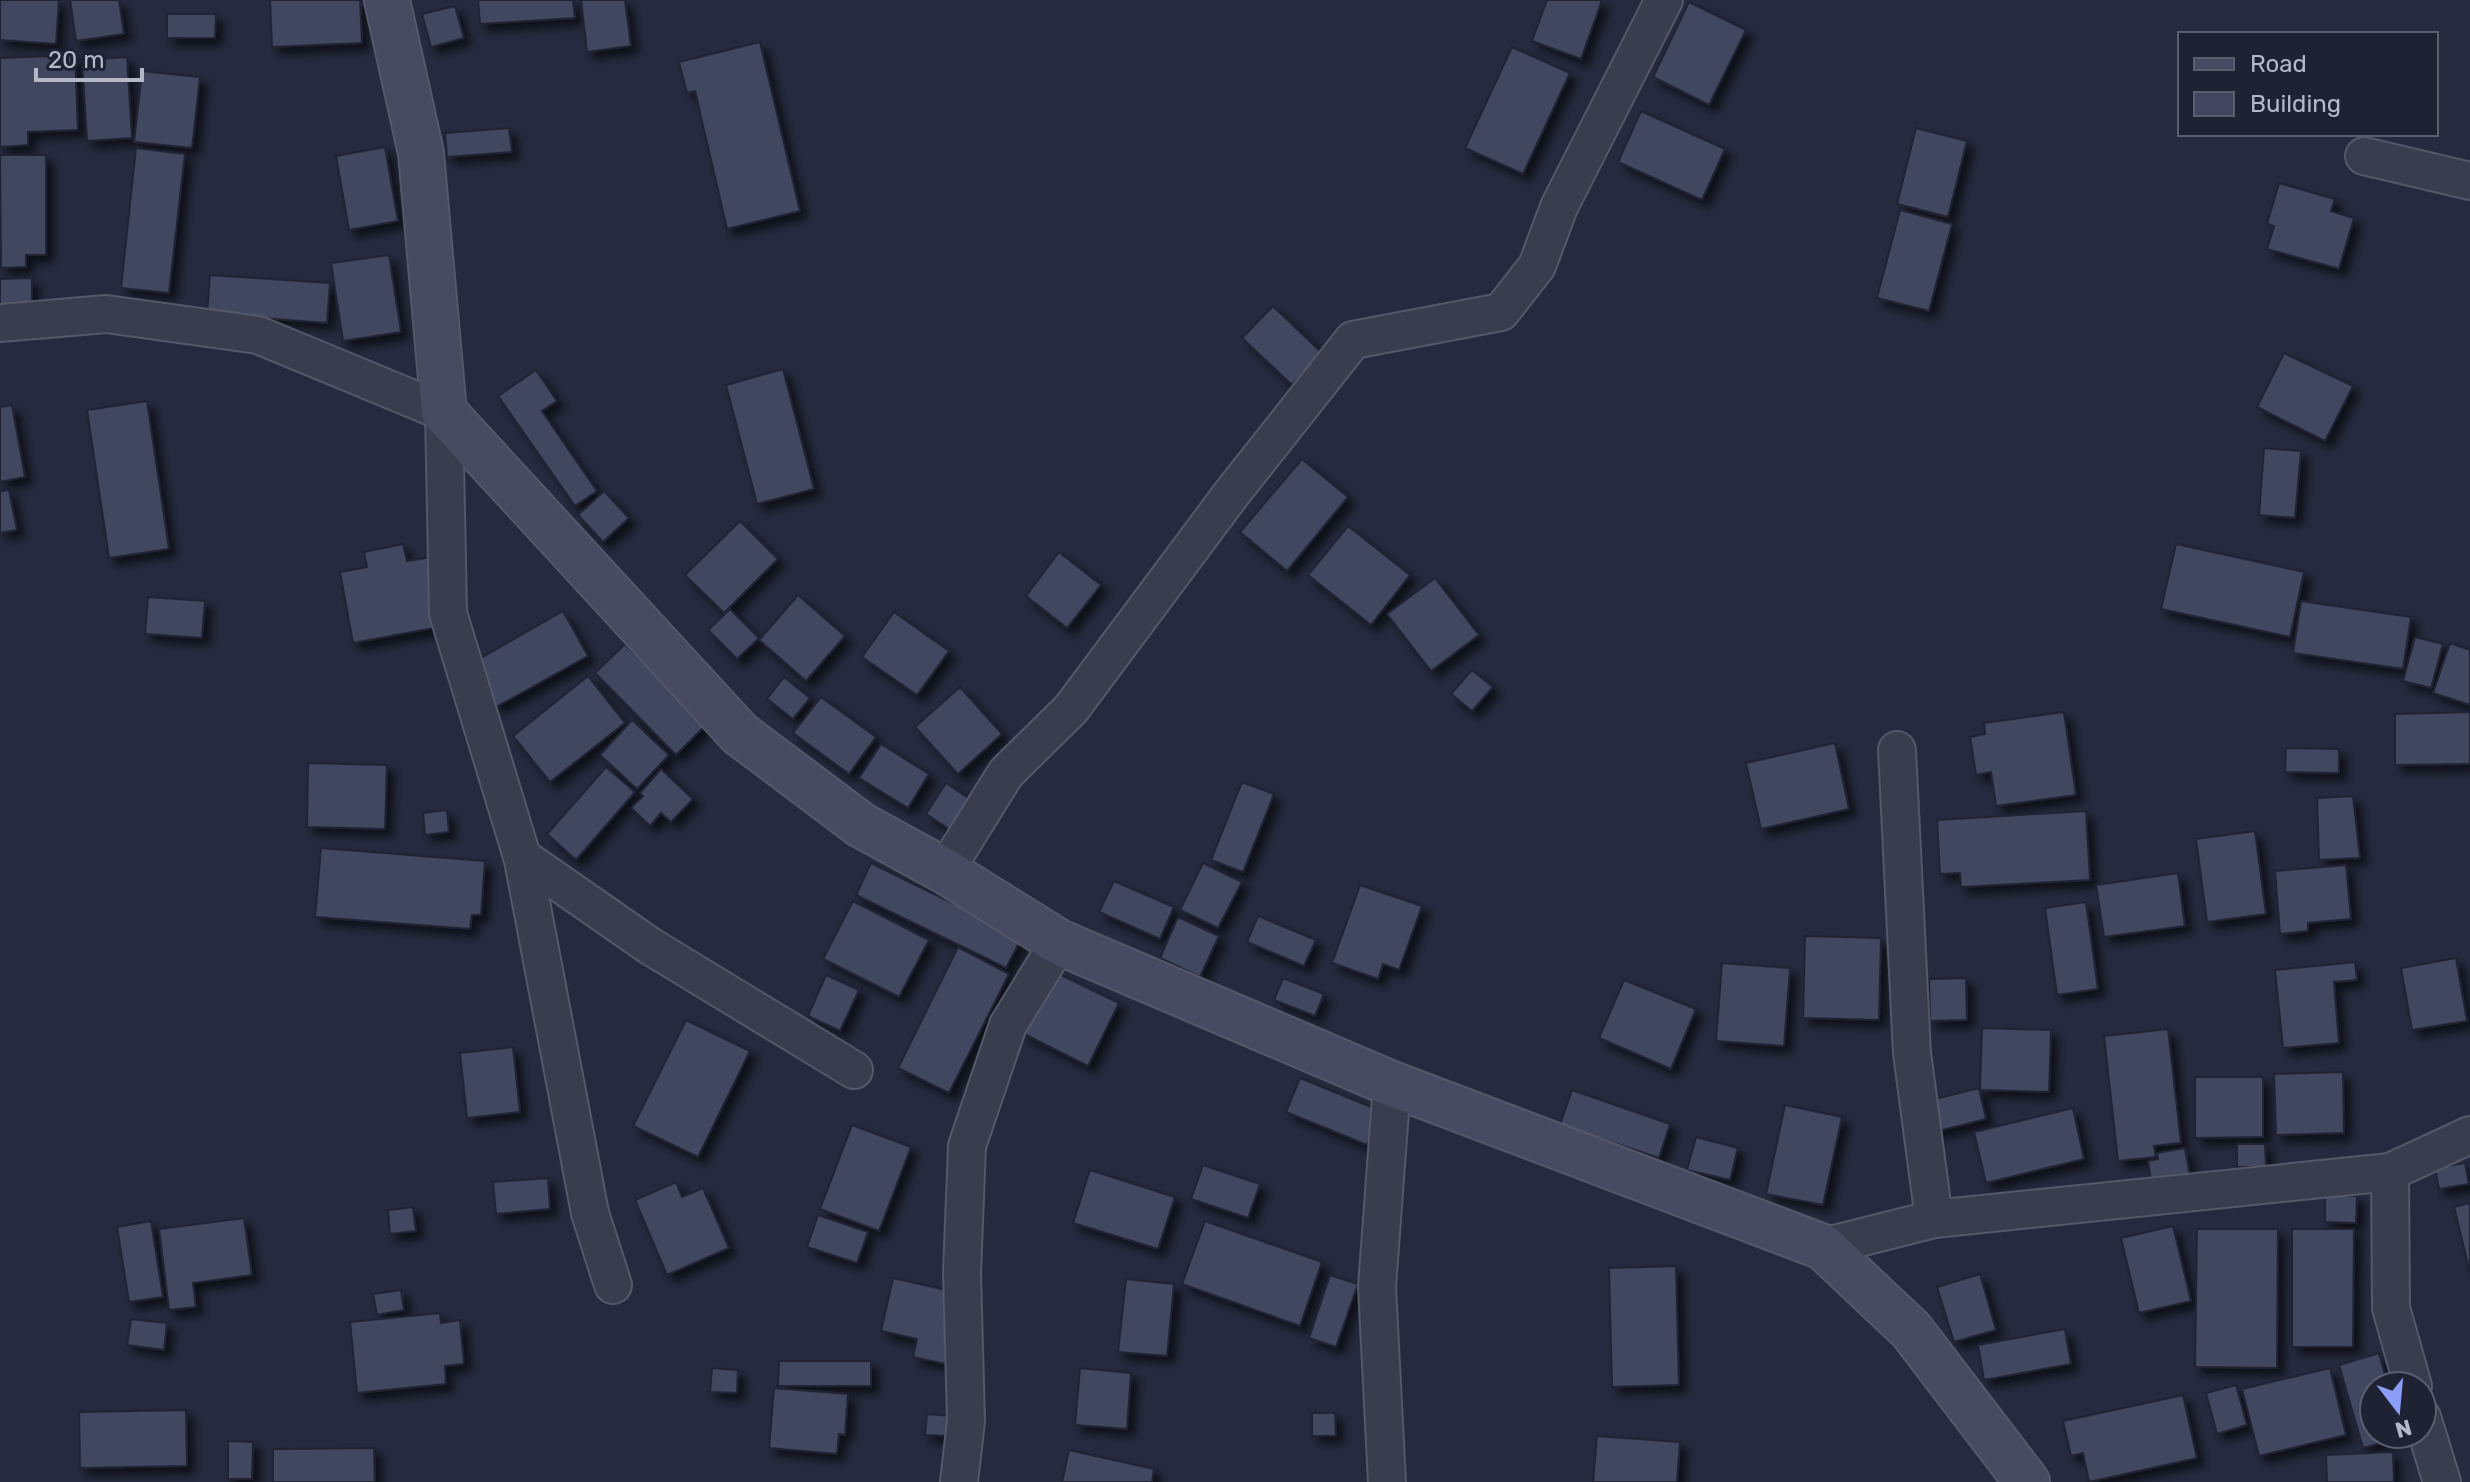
<svg xmlns="http://www.w3.org/2000/svg" width="2470" height="1482" font-family="Rubik,sans-serif">
	<style>
		.building { fill: #41465e; stroke: #202435; stroke-width: 2; filter: url(#shadow) }
		.lines { fill: none; stroke-linecap: round; stroke-linejoin: round }
		.street-casing { stroke: #545869; stroke-width: 40 }
		.secondary-casing { stroke: #545869; stroke-width: 48 }
		.street { stroke: #393d4e; stroke-width: 36 }
		.secondary { stroke: #474a61; stroke-width: 44 }
	</style>
	<defs>
		<filter id="shadow"><feDropShadow dx="7" dy="7" stdDeviation="4" flood-color="#0009"/></filter>
	</defs>
	<rect width="100%" height="100%" fill="#252a3e"/>
	<g class="building">
		<path d="M0 0H59L56 44 0 40Z"/>
		<path d="M70 0H119L124 34 76 41Z"/>
		<path d="M270 0H360L362 43 272 47Z"/>
		<path d="M478 0H573L575 18 480 24Z"/>
		<path d="M581 0H625L631 46 587 52Z"/>
		<path d="M1547 0H1602L1581 59 1532 41Z"/>
		<path d="M1689 2 1746 30 1709 105 1653 77Z"/>
		<path d="M455 6 464 38 431 47 422 14Z"/>
		<path d="M167 14H216L215 38H167Z"/>
		<path d="M760 42 800 211 727 229 695 91 687 93 679 62Z"/>
		<path d="M1512 47 1570 73 1523 174 1465 148Z"/>
		<path d="M75 55 78 130 28 132V145L0 147V58Z"/>
		<path d="M127 57 132 138 87 141 82 60Z"/>
		<path d="M142 71 200 77 192 148 134 142Z"/>
		<path d="M1641 111 1725 149 1702 200 1618 162Z"/>
		<path d="M509 128 512 152 447 157 445 133Z"/>
		<path d="M1916 128 1967 141 1948 217 1897 204Z"/>
		<path d="M385 147 398 221 349 230 336 156Z"/>
		<path d="M136 148 185 154 169 293 121 288Z"/>
		<path d="M0 155H46V255H26V267L1 268Z"/>
		<path d="M2279 183 2335 199 2331 211 2354 218 2339 269 2267 249 2274 226 2267 224Z"/>
		<path d="M1900 210 1952 224 1929 311 1877 298Z"/>
		<path d="M389 255 401 332 343 341 331 263Z"/>
		<path d="M210 275 330 283 327 323 207 314Z"/>
		<path d="M32 278V308L0 309V279Z"/>
		<path d="M1273 306 1322 353 1292 385 1242 338Z"/>
		<path d="M2284 353 2353 386 2325 441 2257 407Z"/>
		<path d="M783 369 814 489 757 504 726 385Z"/>
		<path d="M536 370 557 401 542 411 597 491 575 506 498 396Z"/>
		<path d="M147 401 169 549 109 558 87 410Z"/>
		<path d="M12 405 25 477 0 482V407Z"/>
		<path d="M2264 448 2301 451 2295 518 2259 515Z"/>
		<path d="M1302 459 1348 497 1287 571 1240 532Z"/>
		<path d="M9 490 17 530 0 533V491Z"/>
		<path d="M604 491 629 518 603 542 578 515Z"/>
		<path d="M740 521 778 559 724 613 685 575Z"/>
		<path d="M1348 526 1410 575 1371 625 1308 575Z"/>
		<path d="M403 544 407 561 431 557 445 626 353 643 340 572 367 567 364 552Z"/>
		<path d="M2176 544 2304 572 2290 637 2161 609Z"/>
		<path d="M1059 552 1101 585 1067 628 1026 596Z"/>
		<path d="M1435 578 1479 635 1431 671 1387 614Z"/>
		<path d="M798 595 845 636 806 681 759 640Z"/>
		<path d="M148 597 205 601 202 638 145 634Z"/>
		<path d="M2301 601 2411 617 2403 669 2293 653Z"/>
		<path d="M730 609 759 638 737 659 708 630Z"/>
		<path d="M563 611 588 656 496 707 472 663Z"/>
		<path d="M894 612 949 651 917 695 862 657Z"/>
		<path d="M2415 637 2443 644 2431 688 2403 681Z"/>
		<path d="M2450 643 2470 650V705L2433 693Z"/>
		<path d="M625 644 706 725 676 755 595 673Z"/>
		<path d="M1472 670 1493 687 1472 711 1451 694Z"/>
		<path d="M588 676 625 723 550 782 513 736Z"/>
		<path d="M784 677 810 698 793 719 767 699Z"/>
		<path d="M960 687 1002 734 958 774 915 727Z"/>
		<path d="M821 697 876 737 849 774 793 733Z"/>
		<path d="M2064 712 2076 795 1996 806 1991 772 1976 775 1970 737 1985 734 1984 723Z"/>
		<path d="M2470 712V764L2395 765V714Z"/>
		<path d="M632 720 669 755 637 789 600 755Z"/>
		<path d="M1835 743 1849 809 1761 829 1746 763Z"/>
		<path d="M881 744 929 774 908 808 859 778Z"/>
		<path d="M2286 748 2339 749V773L2285 772Z"/>
		<path d="M308 763 387 765 385 829 307 827Z"/>
		<path d="M606 767 635 792 576 860 547 834Z"/>
		<path d="M661 769 693 799 671 822 661 813 650 826 631 808 643 796 640 793Z"/>
		<path d="M1242 782 1274 794 1243 872 1211 860Z"/>
		<path d="M946 783 976 803 957 834 926 814Z"/>
		<path d="M2353 796 2360 858 2319 860 2317 798Z"/>
		<path d="M447 810 449 832 425 835 423 813Z"/>
		<path d="M2086 811 2090 880 1961 887 1960 873 1940 874 1937 820Z"/>
		<path d="M2255 831 2266 914 2207 922 2196 839Z"/>
		<path d="M321 848 485 861 481 915H472L470 929 315 917Z"/>
		<path d="M871 863 1022 937 1006 968 856 895Z"/>
		<path d="M1203 863 1242 882 1218 928 1180 910Z"/>
		<path d="M2346 865 2351 919 2308 923V931L2280 934 2275 871Z"/>
		<path d="M2178 873 2185 926 2104 937 2096 885Z"/>
		<path d="M1114 881 1174 907 1160 939 1099 912Z"/>
		<path d="M1360 885 1422 906 1399 970 1383 964 1378 979 1332 963Z"/>
		<path d="M853 901 929 940 899 997 823 959Z"/>
		<path d="M2086 902 2098 989 2057 995 2045 908Z"/>
		<path d="M1258 916 1316 940 1304 966 1247 942Z"/>
		<path d="M1178 917 1219 936 1200 977 1160 958Z"/>
		<path d="M1805 936 1881 938 1879 1020 1803 1018Z"/>
		<path d="M958 947 1009 974 949 1093 898 1068Z"/>
		<path d="M2456 958 2467 1021 2412 1030 2401 968Z"/>
		<path d="M2355 962 2357 980 2334 982 2339 1043 2283 1048 2275 970Z"/>
		<path d="M1722 963 1790 968 1784 1046 1716 1041Z"/>
		<path d="M1053 971 1119 1003 1088 1066 1022 1033Z"/>
		<path d="M826 975 859 990 840 1031 808 1016Z"/>
		<path d="M1283 978 1324 994 1315 1016 1274 1000Z"/>
		<path d="M1966 978 1967 1020 1930 1021 1929 979Z"/>
		<path d="M1624 980 1696 1009 1671 1069 1599 1038Z"/>
		<path d="M686 1020 750 1051 698 1157 633 1126Z"/>
		<path d="M1982 1028 2051 1030 2049 1092 1980 1090Z"/>
		<path d="M2168 1029 2181 1143 2154 1146 2156 1157 2118 1161 2104 1036Z"/>
		<path d="M513 1047 520 1112 467 1118 460 1053Z"/>
		<path d="M2343 1072 2344 1133 2276 1135 2274 1074Z"/>
		<path d="M2195 1077H2263V1137L2195 1138Z"/>
		<path d="M1300 1078 1381 1111 1367 1145 1286 1112Z"/>
		<path d="M1979 1088 1986 1119 1931 1133 1923 1102Z"/>
		<path d="M1572 1090 1670 1124 1659 1158 1560 1125Z"/>
		<path d="M1785 1105 1842 1117 1823 1205 1766 1194Z"/>
		<path d="M2073 1108 2084 1159 1986 1183 1974 1132Z"/>
		<path d="M852 1125 911 1147 879 1231 820 1209Z"/>
		<path d="M1696 1137 1738 1148 1730 1180 1687 1170Z"/>
		<path d="M2237 1144H2265L2266 1167H2237Z"/>
		<path d="M2185 1148 2190 1176 2151 1182 2148 1161 2158 1159 2157 1153Z"/>
		<path d="M2465 1163 2469 1184 2439 1189 2435 1168Z"/>
		<path d="M1203 1165 1260 1184 1248 1218 1191 1199Z"/>
		<path d="M1090 1170 1175 1197 1158 1249 1073 1223Z"/>
		<path d="M548 1178 550 1209 496 1214 493 1182Z"/>
		<path d="M676 1182 682 1197 703 1188 729 1248 667 1275 635 1200Z"/>
		<path d="M2325 1194 2357 1196 2356 1223 2325 1222Z"/>
		<path d="M2470 1203V1273L2454 1207Z"/>
		<path d="M413 1207 416 1231 390 1234 388 1210Z"/>
		<path d="M818 1215 868 1232 857 1263 807 1247Z"/>
		<path d="M244 1218 252 1275 193 1283 196 1307 169 1310 159 1229Z"/>
		<path d="M151 1221 163 1297 129 1302 117 1227Z"/>
		<path d="M1205 1221 1322 1262 1300 1326 1182 1284Z"/>
		<path d="M2173 1226 2191 1301 2139 1313 2121 1238Z"/>
		<path d="M2197 1229H2278L2277 1368 2195 1367Z"/>
		<path d="M2292 1229H2354L2353 1347H2292Z"/>
		<path d="M1676 1266 1679 1385 1612 1387 1609 1268Z"/>
		<path d="M1980 1274 1996 1330 1954 1342 1937 1287Z"/>
		<path d="M1330 1275 1358 1284 1336 1347 1309 1338Z"/>
		<path d="M893 1278 960 1293 945 1364 913 1357 917 1339 881 1331Z"/>
		<path d="M1126 1279 1174 1284 1167 1356 1118 1352Z"/>
		<path d="M401 1290 404 1310 377 1315 373 1294Z"/>
		<path d="M440 1313 441 1323 460 1320 464 1364 445 1366 446 1384 357 1393 350 1322Z"/>
		<path d="M131 1319 167 1323 164 1350 127 1345Z"/>
		<path d="M2065 1329 2071 1364 1984 1380 1978 1345Z"/>
		<path d="M2379 1353 2388 1386H2374V1434L2403 1437 2363 1448 2339 1365Z"/>
		<path d="M779 1361H871V1386H778Z"/>
		<path d="M712 1368 738 1370 737 1393 710 1392Z"/>
		<path d="M1080 1368 1131 1373 1127 1429 1075 1425Z"/>
		<path d="M2330 1368 2346 1435 2259 1456 2242 1389Z"/>
		<path d="M2236 1385 2247 1425 2217 1434 2206 1393Z"/>
		<path d="M774 1388 848 1394 845 1435 839 1434 837 1454 769 1448Z"/>
		<path d="M2183 1395 2197 1458 2089 1482 2083 1453 2071 1456 2063 1421Z"/>
		<path d="M186 1410 187 1466 80 1468 79 1412Z"/>
		<path d="M1312 1413H1335L1336 1436H1312Z"/>
		<path d="M927 1414 953 1416 952 1436 925 1435Z"/>
		<path d="M1597 1436 1680 1442 1677 1482H1593Z"/>
		<path d="M228 1441 253 1442 252 1479H228Z"/>
		<path d="M374 1448 375 1482H273V1449Z"/>
		<path d="M1069 1450 1154 1469 1152 1482H1062Z"/>
		<path d="M2393 1452 2394 1482H2327L2326 1455Z"/>
	</g>
	<g class="lines">
		<g class="street-casing">
			<g id="street">
				<path d="M2364 156 2470 181"/>
				<path d="M0 323 106 314 258 335 444 412 448 613 523 860 590 1213 613 1285"/>
				<path d="M1897 750 1912 1053 1934 1219"/>
				<path d="M522 857 650 946 854 1070"/>
				<path d="M945 871 1006 773 1071 709 1232 493 1353 340 1501 312 1537 266 1559 207 1664 0"/>
				<path d="M2390 1172 2391 1308 2413 1386"/>
				<path d="M1823 1247 1934 1219 2390 1172 2470 1135"/>
				<path d="M2422 1417 2442 1482"/>
				<path d="M959 1482 966 1421 962 1273 967 1146 1008 1025 1059 942"/>
				<path d="M1387 1482 1377 1287 1392 1084"/>
			</g>
		</g>
		<g class="secondary-casing">
			<path id="secondary" d="M387 0 421 153 444 412 740 734 861 825 945 871 1059 942 1392 1084 1823 1247 1911 1330 2027 1482"/>
		</g>
		<use href="#street" class="street"/>
		<use href="#secondary" class="secondary"/>
	</g>
	<rect x="2178" y="32" width="260" height="104" fill="#1e2233" stroke="#5a5e6f" stroke-width="2"/>
	<rect x="2194" y="58" width="40" height="12" fill="#474a61" stroke="#5a5e6f" stroke-width="2"/>
	<text x="2250" y="72" font-size="24" fill="#b5b8c9">Road</text>
	<rect x="2194" y="92" width="40" height="24" fill="#41465e" stroke="#5a5e6f" stroke-width="2"/>
	<text x="2250" y="112" font-size="24" fill="#b5b8c9">Building</text>
	<g transform="translate(2398 1410) rotate(164)"><circle r="38" fill="#1e2233" stroke="#5a5e6f" stroke-width="2"/>
	<path d="M0-6L14 30L0 20L-14 30Z" fill="#8c9df7"/>
	<text y="-12" font-size="22" font-weight="bold" text-anchor="middle" fill="#b5b8c9">N</text>
	</g>
	<path d="M36 68v12h106v-12" fill="none" stroke="#b5b8c9" stroke-width="4"/>
	<text x="48" y="68" font-size="24" fill="#b5b8c9" stroke="#1e2233" stroke-width="6" paint-order="stroke">20 m</text>
</svg>
